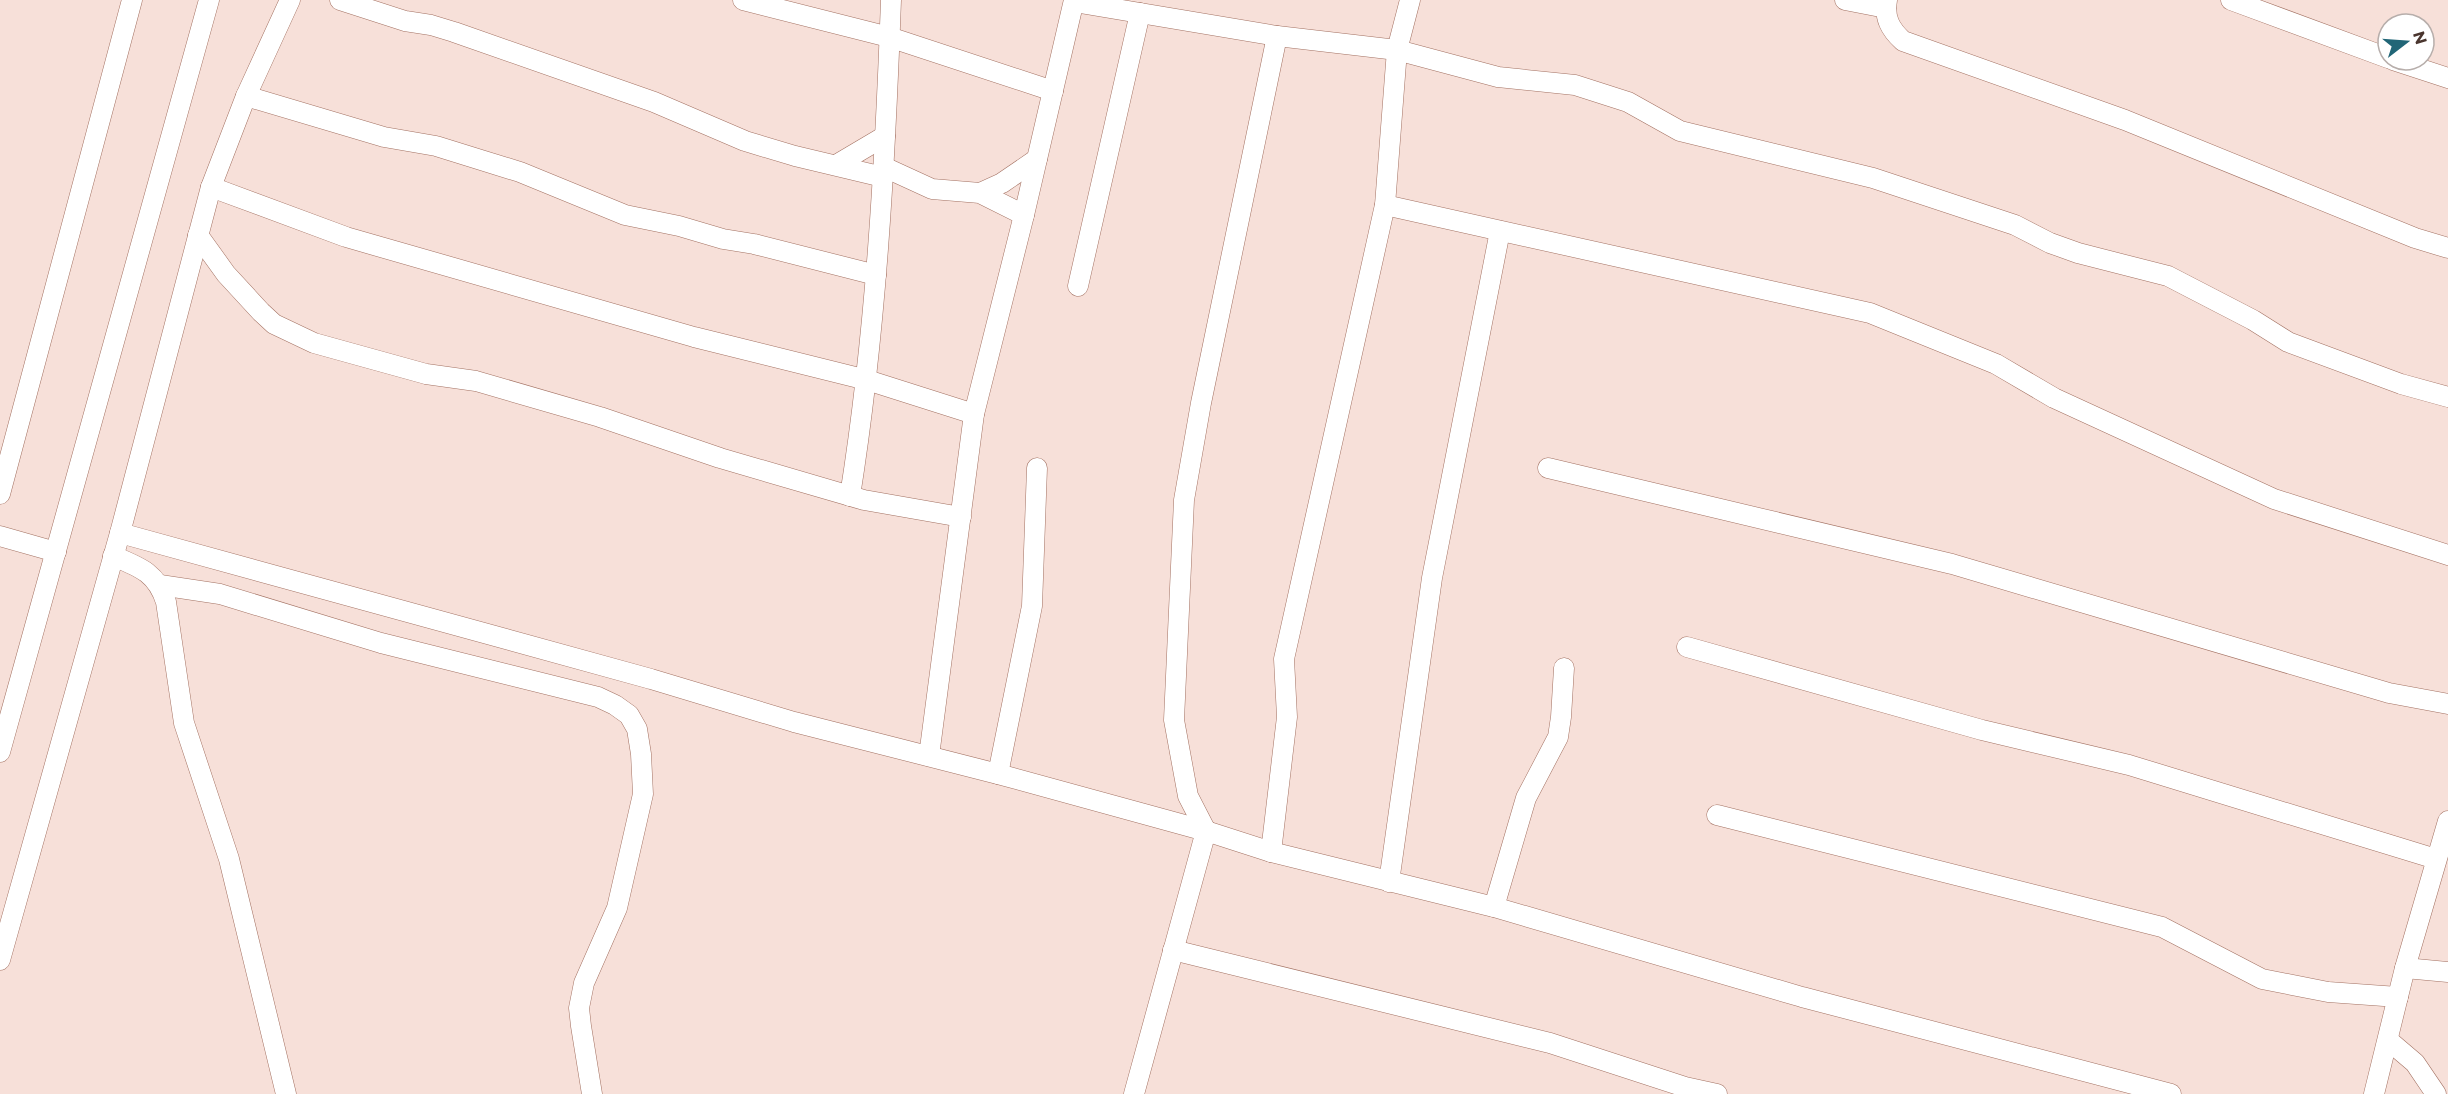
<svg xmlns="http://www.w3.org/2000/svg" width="2448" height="1094" font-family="Montserrat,sans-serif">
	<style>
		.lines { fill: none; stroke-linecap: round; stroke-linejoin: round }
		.minor-casing { stroke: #a37162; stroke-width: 21 }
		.minor { stroke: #fff; stroke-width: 20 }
	</style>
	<rect width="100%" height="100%" fill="#f7e0d9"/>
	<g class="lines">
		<g class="minor-casing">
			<g id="minor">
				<path d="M340 0 405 21 431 25 454 32 654 102 745 141 795 156 883 177"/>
				<path d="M743 0 889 37 1053 91"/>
				<path d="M1845 0 1886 8"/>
				<path d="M1887 0C1884 18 1890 29 1903 41L2125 120 2415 238 2448 248"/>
				<path d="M2231 0 2388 58"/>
				<path d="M1074 2 1277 36 1397 50 1498 77 1575 85 1628 102 1680 131 1873 178 2015 225 2050 243 2078 253 2168 276 2253 320 2288 342 2401 384 2448 397"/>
				<path d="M2393 60 2448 78"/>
				<path d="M246 96 384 137 436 146 481 160 520 172 625 215 679 226 723 239 754 244 876 275"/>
				<path d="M836 165 885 136"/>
				<path d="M884 167 932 189 980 193 1024 215"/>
				<path d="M211 187 346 237 694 337 867 380 974 414"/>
				<path d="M980 193 1002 183 1037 159"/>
				<path d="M1385 205 1870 313 1996 364 2054 398 2274 499 2448 555"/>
				<path d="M198 235 226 274 261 312 274 324 314 343 426 374 476 381 600 417 720 458 864 500 961 517"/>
				<path d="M1078 286 1140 13"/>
				<path d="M1548 468 1952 564 2389 693 2448 704"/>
				<path d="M0 494 132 0"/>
				<path d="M850 496C876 332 885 166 891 0"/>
				<path d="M120 533 651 679 794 722 998 774 1206 831 1271 852 1494 907 1802 997 2171 1094"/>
				<path d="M0 536 56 552"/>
				<path d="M113 556C140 567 157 573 166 602L184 723 229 859 286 1094"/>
				<path d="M160 585 220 594 381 643 598 697 615 705 629 715 637 729 641 754 643 794 617 908 584 983 579 1008 581 1026 592 1094"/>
				<path d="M1687 647 1982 730 2129 765 2436 859"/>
				<path d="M0 752 209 0"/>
				<path d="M929 756 974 414 1024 215 1074 0"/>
				<path d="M998 774 1032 606 1037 468"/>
				<path d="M1717 815 2162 927 2262 979 2328 992 2398 997"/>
				<path d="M1271 852 1287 717 1284 659 1385 205 1397 50 1410 0"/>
				<path d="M1389 882 1432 578 1500 231"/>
				<path d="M1494 907 1526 798 1558 737 1561 717 1564 668"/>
				<path d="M1173 950 1550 1043 1685 1087 1717 1094"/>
				<path d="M0 960 120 533 211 187 246 96 290 0"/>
				<path d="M2405 968 2448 972"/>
				<path d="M2388 1040 2415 1063 2436 1094"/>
				<path d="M1134 1094 1206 831 1188 796 1174 720 1184 500 1201 403 1277 36"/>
				<path d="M2374 1094 2405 968 2448 821"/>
			</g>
		</g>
		<use href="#minor" class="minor"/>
	</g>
	<g transform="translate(2406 42) rotate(73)"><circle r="28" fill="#ffffff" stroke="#b7aeab" stroke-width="1.5"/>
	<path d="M0-4.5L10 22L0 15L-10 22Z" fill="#216677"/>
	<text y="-9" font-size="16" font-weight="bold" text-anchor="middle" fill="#4a352e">N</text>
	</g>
</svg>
